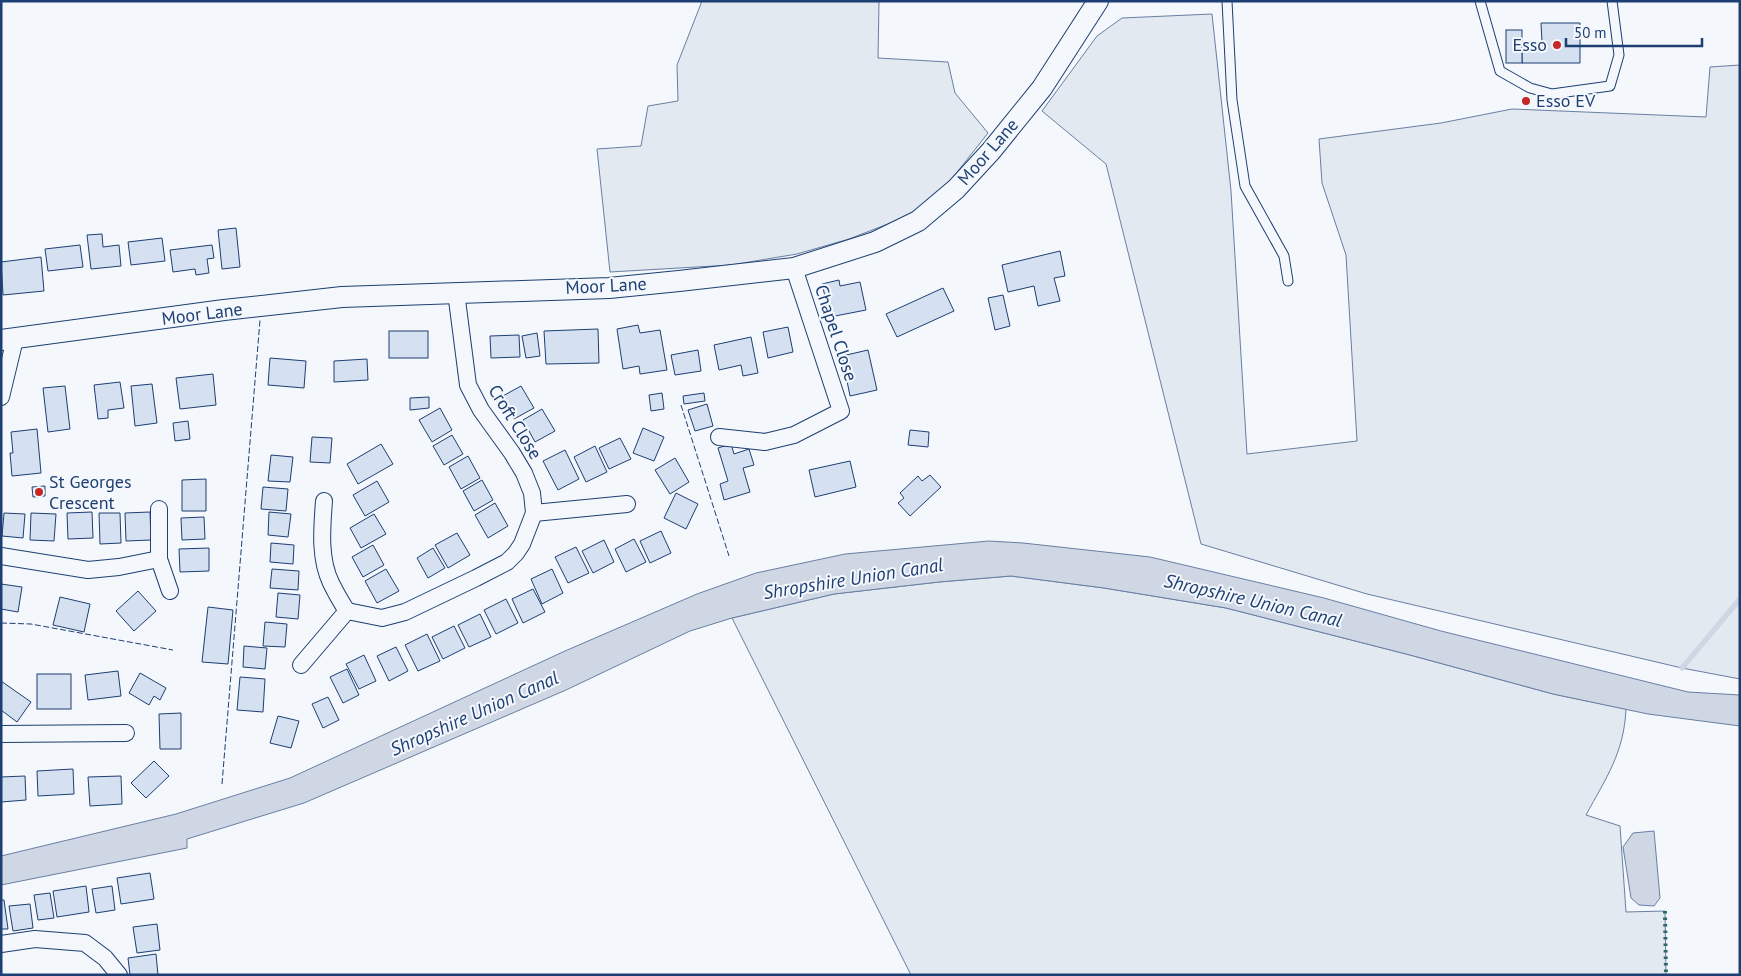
<svg xmlns="http://www.w3.org/2000/svg" width="1741" height="976" font-family="'PT Sans',sans-serif">
	<style>
		.green { fill: #e3e9f0; stroke: #687fa3 }
		.water { fill: #cfd7e4; stroke: #687fa3 }
		.lines { fill: none; stroke-linecap: round; stroke-linejoin: round }
		.stream { stroke: #cfd7e4; stroke-width: 5.5 }
		.building { fill: #d5e0f0; stroke: #1d3f73 }
		.service-casing { stroke: #1d3f73; stroke-width: 11 }
		.minor-casing { stroke: #1d3f73; stroke-width: 18 }
		.tertiary-casing { stroke: #1d3f73; stroke-width: 22 }
		.service { stroke: #f4f7fb; stroke-width: 9 }
		.minor { stroke: #f4f7fb; stroke-width: 16 }
		.tertiary { stroke: #f4f7fb; stroke-width: 20 }
		.hedge { stroke: #2c6c60; stroke-width: 4; stroke-dasharray: 2.5 4; stroke-linecap: butt }
		.fence { stroke: #1d3f73; stroke-width: 1; stroke-dasharray: 6 2.5; stroke-linecap: butt }
		.poi-dot { fill: #c62828; stroke: #f4f7fb; stroke-width: 2 }
		.labels { text-anchor: middle; stroke-width: 4; stroke-linejoin: round; paint-order: stroke }
		.poi-label { font-size: 18px; fill: #1d3f73; stroke: #f4f7fb; text-anchor: start }
		.street-label { font-size: 18px; fill: #1d3f73; stroke: #f4f7fb }
		.water-label { font-size: 19px; font-style: italic; fill: #1d3f73; stroke: #f4f7fb }
	</style>
	<rect width="100%" height="100%" fill="#f4f7fb"/>
	<g class="green">
		<path d="M702 1H879L878 58 948 62 955 93 988 133 954 176 921 209 893 222 849 239 797 254 731 265 610 272 597 149 641 146 648 106 678 101 677 65Z"/>
		<path d="M1212 14 1231 191 1247 454 1357 441 1346 255 1322 183 1319 139 1441 123 1512 109 1706 117 1710 67 1740 65V679L1682 668 1367 594 1201 544 1106 164 1042 111 1097 36 1122 18Z"/>
		<path d="M1011 576 1104 588 1226 608 1410 655 1553 694 1626 709C1624 753 1606 778 1586 815L1620 826 1626 912 1665 911 1666 975H911L732 618 834 594 939 582Z"/>
	</g>
	<g class="water">
		<path d="M989 541 1023 543 1150 557 1324 598 1441 631 1688 692 1740 695V726L1648 714 1553 694 1410 655 1226 608 1104 588 1011 576 939 582 834 594 732 618 690 631 566 690 304 803 187 839V848L1 885V856L176 814 290 778 565 651 697 594 756 573 845 554Z"/>
		<path d="M1654 831 1660 898 1654 906 1639 905 1631 898 1623 847 1633 833Z"/>
	</g>
	<g class="lines">
		<path class="stream" d="M1682 668 1740 599"/>
	</g>
	<g class="building">
		<path d="M1541 23H1580V63H1522V42H1542Z"/>
		<rect x="1506" y="30" width="16" height="33"/>
		<path d="M236 228 240 267 222 269 218 230Z"/>
		<path d="M102 234 103 247 119 245 121 266 91 269 87 235Z"/>
		<path d="M162 238 165 261 131 265 128 242Z"/>
		<path d="M80 245 83 267 48 271 45 249Z"/>
		<path d="M212 245 214 258 207 259 209 273 196 275 195 269 173 272 170 250Z"/>
		<path d="M1060 251 1065 276 1054 278 1060 301 1038 306 1034 286 1008 292 1002 265Z"/>
		<path d="M41 257 44 291 3 295 1 262Z"/>
		<path d="M839 280 840 286 860 282 866 310 830 317 822 284Z"/>
		<path d="M943 288 954 311 897 337 886 314Z"/>
		<path d="M1003 295 1010 326 995 330 988 298Z"/>
		<path d="M638 325 640 333 660 330 667 370 640 374 639 366 623 369 617 329Z"/>
		<path d="M788 327 793 352 768 358 763 332Z"/>
		<path d="M598 329 599 363 546 364 544 331Z"/>
		<rect x="389" y="331" width="39" height="27"/>
		<path d="M537 333 540 356 526 358 522 336Z"/>
		<path d="M519 335 520 357 491 358 490 336Z"/>
		<path d="M751 337 758 373 743 376 741 365 719 370 714 345Z"/>
		<path d="M698 350 701 371 675 375 671 355Z"/>
		<path d="M868 350 877 390 850 396 842 356Z"/>
		<path d="M270 358 306 361 304 388 268 385Z"/>
		<path d="M367 359 368 380 334 382V361Z"/>
		<path d="M213 374 216 405 180 409 176 378Z"/>
		<path d="M120 382 124 408 108 410V418L98 419 94 385Z"/>
		<path d="M152 384 157 423 135 426 131 386Z"/>
		<path d="M65 386 70 429 48 432 43 388Z"/>
		<path d="M521 386 534 408 514 419 501 397Z"/>
		<path d="M662 393 664 409 651 411 649 395Z"/>
		<path d="M704 393 705 401 684 404 683 396Z"/>
		<path d="M429 397V408L410 410V398Z"/>
		<path d="M707 404 713 426 695 431 688 410Z"/>
		<path d="M440 408 452 430 432 442 419 420Z"/>
		<path d="M542 409 555 431 535 442 523 420Z"/>
		<path d="M188 421 190 439 175 441 173 423Z"/>
		<path d="M643 428 664 437 654 461 633 453Z"/>
		<path d="M37 429 41 473 12 476 10 453H13L11 432Z"/>
		<path d="M910 430 929 432 928 447 908 445Z"/>
		<path d="M452 435 463 454 444 465 433 446Z"/>
		<path d="M312 437 332 438 330 463 310 462Z"/>
		<path d="M620 438 631 459 609 469 599 448Z"/>
		<path d="M381 444 393 464 358 484 347 464Z"/>
		<path d="M731 444 734 454 749 449 754 465 743 468 750 492 724 500 720 484 728 481 718 448Z"/>
		<path d="M595 446 607 472 586 482 574 457Z"/>
		<path d="M565 450 579 479 558 490 543 461Z"/>
		<path d="M271 455 293 457 290 482 268 481Z"/>
		<path d="M468 456 480 478 461 489 449 467Z"/>
		<path d="M675 458 689 482 670 494 655 470Z"/>
		<path d="M850 461 856 487 815 497 809 470Z"/>
		<path d="M930 475 941 487 910 516 898 503 904 498 900 493 918 476 922 481Z"/>
		<path d="M206 479V511H182V480Z"/>
		<path d="M482 480 493 500 474 511 463 491Z"/>
		<path d="M377 481 389 502 365 516 353 495Z"/>
		<path d="M45 486V496L33 497 32 487Z"/>
		<path d="M263 487 288 489 286 511 261 509Z"/>
		<path d="M676 493 698 504 686 529 664 518Z"/>
		<path d="M495 503 508 526 488 538 475 515Z"/>
		<path d="M92 512 93 538 68 539 67 513Z"/>
		<path d="M150 512 151 540 126 541 125 513Z"/>
		<path d="M269 512 291 514 288 537 268 535Z"/>
		<path d="M4 513 25 514 23 538 2 536Z"/>
		<path d="M31 513 56 514 54 541 30 540Z"/>
		<path d="M99 513H120L121 543 100 544Z"/>
		<path d="M374 514 386 534 361 548 350 528Z"/>
		<path d="M204 517 205 539 182 540 181 518Z"/>
		<path d="M661 531 671 553 650 563 640 541Z"/>
		<path d="M457 533 470 555 448 568 435 545Z"/>
		<path d="M634 539 646 562 626 572 615 549Z"/>
		<path d="M604 540 614 562 593 573 582 551Z"/>
		<path d="M271 543 294 545 293 564 270 562Z"/>
		<path d="M373 545 384 565 363 577 352 557Z"/>
		<path d="M576 547 589 573 568 583 555 557Z"/>
		<path d="M209 548V571L180 572 179 549Z"/>
		<path d="M433 548 445 568 428 578 417 558Z"/>
		<path d="M272 569 299 571 298 590 270 588Z"/>
		<path d="M386 569 399 591 377 603 365 581Z"/>
		<path d="M552 569 563 593 542 604 531 579Z"/>
		<path d="M1 584 22 587 18 612 1 609Z"/>
		<path d="M533 589 545 612 523 623 512 599Z"/>
		<path d="M138 591 156 611 134 631 116 611Z"/>
		<path d="M278 593 300 595 298 619 276 617Z"/>
		<path d="M60 597 90 604 84 632 53 625Z"/>
		<path d="M506 599 518 623 496 634 484 610Z"/>
		<path d="M208 607 233 610 228 664 202 662Z"/>
		<path d="M480 614 491 637 469 647 458 625Z"/>
		<path d="M265 622 287 624 285 647 263 646Z"/>
		<path d="M454 626 465 648 443 659 432 637Z"/>
		<path d="M427 634 440 661 418 671 405 645Z"/>
		<path d="M244 646 267 648 265 669 243 667Z"/>
		<path d="M396 647 408 671 389 681 377 656Z"/>
		<path d="M364 655 376 681 359 689 346 664Z"/>
		<path d="M347 669 359 695 343 703 330 677Z"/>
		<path d="M118 671 121 696 88 700 85 675Z"/>
		<path d="M140 673 166 688 160 700 154 696 149 705 129 693Z"/>
		<rect x="37" y="674" width="34" height="35"/>
		<path d="M240 677 265 679 263 712 237 710Z"/>
		<path d="M1 681 31 702 17 722 1 710Z"/>
		<path d="M328 697 339 720 323 728 312 704Z"/>
		<path d="M181 713V749H160L159 714Z"/>
		<path d="M278 716 299 721 291 748 270 743Z"/>
		<path d="M154 761 169 776 146 798 131 783Z"/>
		<path d="M73 769 74 794 38 796 37 771Z"/>
		<path d="M25 776 26 800 1 802V777Z"/>
		<path d="M121 776 122 804 90 806 88 777Z"/>
		<path d="M150 873 154 899 121 904 117 878Z"/>
		<path d="M86 886 89 912 57 917 53 891Z"/>
		<path d="M112 886 115 910 96 913 92 889Z"/>
		<path d="M50 893 54 918 38 920 34 895Z"/>
		<path d="M1 900H4L8 929H1Z"/>
		<path d="M30 904 33 928 13 931 9 906Z"/>
		<path d="M157 924 160 950 137 953 133 927Z"/>
		<path d="M156 954 158 975H130L128 958Z"/>
	</g>
	<g class="lines">
		<g class="service-casing">
			<g id="service">
				<path d="M1227 1 1232 100 1245 186 1284 256 1288 281"/>
				<path d="M1480 1 1500 71 1530 88 1552 94 1610 86 1619 55 1612 1"/>
			</g>
		</g>
		<g class="minor-casing">
			<g id="minor">
				<path d="M1 397 15 339"/>
				<path d="M719 437 765 442 794 435 841 411 794 268"/>
				<path d="M324 501C322 528 319 558 331 583 336 593 341 602 347 611"/>
				<path d="M159 509V559L170 591"/>
				<path d="M534 513 627 504"/>
				<path d="M1 556 88 570 119 567 159 559"/>
				<path d="M301 665 347 611 382 618 405 612 476 578 507 562 516 553 522 544 534 513 532 493 524 473 512 453 481 410 468 385 456 292"/>
				<path d="M1 734 126 733"/>
				<path d="M1 944 35 939 85 943 105 958 119 975"/>
			</g>
		</g>
		<g class="tertiary-casing">
			<path id="tertiary" d="M1 340 224 310 342 297 609 288 679 281 794 268 875 242 918 221 956 189 991 151 1042 88 1098 1"/>
		</g>
		<use href="#service" class="service"/>
		<use href="#minor" class="minor"/>
		<use href="#tertiary" class="tertiary"/>
		<path class="hedge" d="M1665 911 1666 975"/>
		<g class="fence">
			<path d="M681 405 729 556"/>
			<path d="M1 623 31 624 173 650"/>
			<path d="M222 784 260 320"/>
		</g>
	</g>
	<g class="poi-dot">
		<circle cx="1557" cy="45" r="5"/>
		<circle cx="1526" cy="101" r="5"/>
		<circle cx="39" cy="492" r="5"/>
	</g>
	<g class="labels">
		<g class="poi-label">
			<text x="1547" y="51" text-anchor="end">Esso</text>
			<text x="1536" y="107">Esso EV</text>
			<text x="49" y="488">St Georges<tspan x="49" dy="21">Crescent</tspan></text>
		</g>
		<g class="street-label">
			<text transform="translate(988 152) rotate(-49)" y="6">Moor Lane</text>
			<text transform="translate(606 286) rotate(-3)" y="6">Moor Lane</text>
			<text transform="translate(202 314) rotate(-7)" y="6">Moor Lane</text>
			<text transform="translate(836 333) rotate(72)" y="6">Chapel Close</text>
			<text transform="translate(515 422) rotate(58)" y="6">Croft Close</text>
		</g>
		<g class="water-label">
			<text transform="translate(853 578) rotate(-9)" y="7">Shropshire Union Canal</text>
			<text transform="translate(1253 600) rotate(13)" y="7">Shropshire Union Canal</text>
			<text transform="translate(474 713) rotate(-24)" y="7">Shropshire Union Canal</text>
		</g>
	</g>
	<rect width="1741" height="976" fill="none" stroke="#1d3f73" stroke-width="5"/>
	<path d="M1566 38v8h136v-8" fill="none" stroke="#1d3f73" stroke-width="2.5"/>
	<text x="1574" y="38" font-size="15" fill="#1d3f73" stroke="#f4f7fb" stroke-width="4" paint-order="stroke">50 m</text>
</svg>
